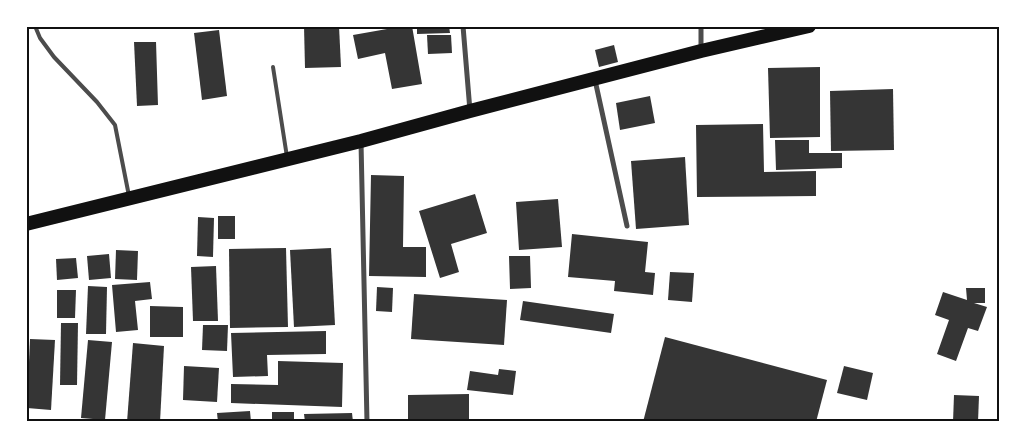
<svg xmlns="http://www.w3.org/2000/svg" width="1026" height="448" font-family="'Exo 2',sans-serif">
	<style>
		.building { fill: #353535 }
		.lines { fill: none; stroke-linecap: round; stroke-linejoin: round }
		.service { stroke: #4c4c4c; stroke-width: 4 }
		.minor { stroke: #4c4c4c; stroke-width: 5 }
		.trunk { stroke: #111; stroke-width: 14 }
		.neatline { fill: none; stroke: #111; stroke-width: 2 }
	</style>
	<rect width="100%" height="100%" fill="#fff"/>
	<g class="building">
		<path d="M304 26H339L341 67 305 68Z"/>
		<path d="M404 26H412L422 84 392 89 385 53 358 59 353 35Z"/>
		<path d="M417 26H449L450 33 417 34Z"/>
		<path d="M219 30 227 96 202 100 194 33Z"/>
		<path d="M427 35H451L452 53 428 54Z"/>
		<path d="M134 42H156L158 105 137 106Z"/>
		<path d="M614 45 618 62 599 67 595 50Z"/>
		<path d="M820 67V137L770 138 768 68Z"/>
		<path d="M893 89 894 150 831 151 830 91Z"/>
		<path d="M650 96 655 123 620 130 616 103Z"/>
		<path d="M763 124 764 172 816 171V196L697 197 696 125Z"/>
		<path d="M775 140H809V153H842V168L776 170Z"/>
		<path d="M685 157 689 225 636 229 631 161Z"/>
		<path d="M371 175 404 176 403 247H426V277L369 276Z"/>
		<path d="M475 194 487 233 451 244 459 272 440 278 419 211Z"/>
		<path d="M558 199 562 247 519 250 516 202Z"/>
		<rect x="218" y="216" width="17" height="23"/>
		<path d="M198 217 214 218 213 257 197 256Z"/>
		<path d="M572 234 648 242 645 272 655 273 653 295 614 291 615 281 568 277Z"/>
		<path d="M286 248 288 327 230 328 229 249Z"/>
		<path d="M331 248 335 325 294 327 290 250Z"/>
		<path d="M116 250 138 251 137 280 115 279Z"/>
		<path d="M109 254 111 278 89 280 87 256Z"/>
		<path d="M509 256H530L531 288 510 289Z"/>
		<path d="M76 258 78 278 57 280 56 259Z"/>
		<path d="M216 266 218 321H193L191 267Z"/>
		<path d="M670 272 694 273 692 302 668 300Z"/>
		<path d="M150 282 152 299 135 301 138 330 116 332 112 285Z"/>
		<path d="M88 286 107 287 106 334H86Z"/>
		<path d="M377 287 393 288 392 312 376 311Z"/>
		<path d="M966 288H985V303H974L987 307 978 331 968 328 956 361 937 354 949 320 935 315 943 292 967 300Z"/>
		<path d="M57 290H76L75 318H57Z"/>
		<path d="M414 294 507 300 504 345 411 339Z"/>
		<path d="M523 301 614 314 611 333 520 320Z"/>
		<path d="M150 306 183 307V337H150Z"/>
		<path d="M61 323H78L77 385H60Z"/>
		<path d="M203 325H228L227 351 202 350Z"/>
		<path d="M326 331V354L267 355 268 376 233 377 231 333Z"/>
		<path d="M665 337 827 380 816 422H643Z"/>
		<path d="M30 339 55 340 51 410 27 408Z"/>
		<path d="M88 340 112 342 105 420 81 418Z"/>
		<path d="M133 343 164 346 160 422H127Z"/>
		<path d="M278 361 343 363 342 407 231 403V384L278 385Z"/>
		<path d="M184 366 219 368 217 402 183 400Z"/>
		<path d="M844 366 873 373 867 400 837 393Z"/>
		<path d="M499 369 516 371 513 395 467 390 470 371 498 375Z"/>
		<path d="M469 394V422H408V395Z"/>
		<path d="M954 395 979 396 978 422H953Z"/>
		<path d="M250 411 251 422H218L217 413Z"/>
		<rect x="272" y="412" width="22" height="10"/>
		<path d="M352 413 353 422H305L304 414Z"/>
	</g>
	<g class="lines">
		<g class="service">
			<path d="M35 26 40 38 54 57 97 102 115 125 129 196"/>
			<path d="M273 67 287 157"/>
		</g>
		<g class="minor">
			<path d="M463 26 470 111"/>
			<path d="M701 26V50"/>
			<path d="M595 80 627 226"/>
			<path d="M361 142 367 422"/>
		</g>
		<path class="trunk" d="M26 224 361 141 470 111 701 51 809 26"/>
	</g>
	<rect width="1026" height="448" fill="none" stroke="#ffffff" stroke-width="55"/>
	<rect x="28" y="28" width="970" height="392" class="neatline"/>
</svg>
